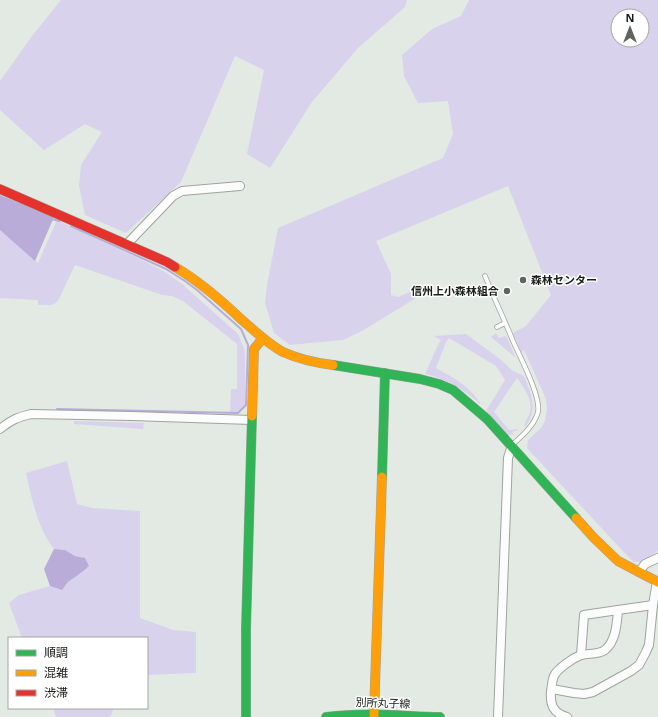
<svg xmlns="http://www.w3.org/2000/svg" width="658" height="717" font-family="'Open Sans','Noto Sans JP',sans-serif">
	<style>
		.green { fill: #d8d2ed; fill-rule: evenodd }
		.water { fill: #b9acd9 }
		.lines { fill: none; stroke-linecap: round; stroke-linejoin: round }
		.stream { stroke: #b9acd9; stroke-width: 2 }
		.lane-casing { stroke: #9ea49e; stroke-width: 5.5 }
		.street-casing { stroke: #9ea49e; stroke-width: 10 }
		.fast-casing { stroke: #9ea49e; stroke-width: 10 }
		.slow-casing { stroke: #9ea49e; stroke-width: 10 }
		.jam-casing { stroke: #9ea49e; stroke-width: 10 }
		.lane { stroke: #fbfcfb; stroke-width: 4 }
		.street { stroke: #fbfcfb; stroke-width: 8 }
		.fast { stroke: #30b455; stroke-width: 9 }
		.slow { stroke: #ff9f0a; stroke-width: 9 }
		.jam { stroke: #e5322d; stroke-width: 9 }
		.poi-dot { fill: #5e655f; stroke: #fff; stroke-width: 1.5 }
		.labels { text-anchor: middle; stroke-width: 3; stroke-linejoin: round; paint-order: stroke }
		.poi-label { font-size: 11px; font-weight: bold; fill: #171d18; stroke: #fff; text-anchor: start }
		.street-label { font-size: 11px; fill: #171d18; stroke: #fff }
	</style>
	<rect width="100%" height="100%" fill="#e2eae3"/>
	<g class="green">
		<path d="M61 0H407L405 7 358 48 312 102 270 168 247 154 264 70 235 56 181 182 126 233 85 215 79 186 81 165 102 132 85 124 44 150 0 110V81L32 36Z"/>
		<path d="M469 0H658V551L641 562H634L621 549 527 448 528 440 541 428 545 421 547 409 546 399 524 350 521 352 513 333 526 326 551 295 508 186 376 241 391 274V295L398 297 419 288 421 295 362 331 343 340 290 345 274 333 265 303 267 285 278 228 443 158 453 134 448 101 418 103 404 76 402 55 432 29 461 16ZM618 16H642V40H618Z"/>
		<path d="M57 220 140 259 165 272 182 284 238 334 245 351V405L238 413H230L231 389H237V344L183 301 172 296 162 295 75 265 58 301 54 304 51 305H38V300L0 298V230L38 263Z"/>
		<path d="M496 333 499 338 506 336 516 358 491 337Z"/>
		<path d="M466 334 500 359 513 371 524 376C531 394 539 409 525 427 524 422 527 419 529 415 534 400 525 390 517 378L494 412 509 430 517 429 518 430 512 432 514 435 507 434 486 411 505 380 496 366 449 338 446 342 436 368C452 377 470 386 480 403V404C464 389 446 379 425 374L437 347 441 340 434 336Z"/>
		<path d="M74 421 144 423 143 429 74 424Z"/>
		<path d="M67 461 77 504 92 508 140 511V618L173 630 196 632V673L147 675V638H22L9 603 19 595 50 586 62 590 68 582 82 572 85 558 75 556 65 550 54 549C37 527 32 499 26 473Z"/>
		<path d="M53 708H114L110 717H56Z"/>
	</g>
	<g class="water">
		<path d="M0 195 20 203 54 217 35 261 0 230Z"/>
		<path d="M54 549 65 550 75 556 85 558 89 566 82 572 68 582 62 590 50 586 44 569Z"/>
	</g>
	<g class="lines">
		<g class="stream">
			<path d="M51 219 60 221"/>
			<path d="M57 409 238 413 246 405 248 345 241 329 197 290 185 281 166 269 71 226"/>
		</g>
		<g class="lane-casing">
			<g id="lane">
				<path d="M485 276C494 298 504 319 513 341 520 357 541 396 538 412 534 426 522 436 512 445"/>
				<path d="M480 292 490 288"/>
				<path d="M497 327 505 323"/>
			</g>
		</g>
		<g class="street-casing">
			<g id="street">
				<path d="M127 244 173 196 182 191 240 186"/>
				<path d="M0 429C11 420 18 417 31 414L132 416 251 420"/>
				<path d="M639 572 645 564 658 558"/>
				<path d="M581 655 584 615 618 610"/>
				<path d="M552 689 574 693 584 694 593 692 631 671 639 665 646 652 649 645 653 605"/>
				<path d="M498 717 508 458 512 445"/>
				<path d="M567 717C553 713 550 705 551 691 552 686 552 680 554 676 556 671 563 666 567 663 571 660 576 657 581 655 589 653 598 655 605 650 616 641 617 623 618 610L653 605 657 581"/>
			</g>
		</g>
		<g class="fast-casing">
			<g id="fast">
				<path d="M333 365 420 379 439 384 453 390 487 419 576 518"/>
				<path d="M382 477 385 373"/>
				<path d="M246 717V629L252 416"/>
				<path d="M326 717C364 712 402 716 440 717"/>
			</g>
		</g>
		<g class="slow-casing">
			<g id="slow">
				<path d="M175 267C199 281 222 301 242 320 255 331 268 344 283 352 299 359 316 363 333 365"/>
				<path d="M252 416 254 349 263 338"/>
				<path d="M576 518 594 538 618 561 658 582"/>
				<path d="M374 715 382 477"/>
			</g>
		</g>
		<g class="jam-casing">
			<path id="jam" d="M0 189 167 262 175 267"/>
		</g>
		<use href="#lane" class="lane"/>
		<use href="#street" class="street"/>
		<use href="#fast" class="fast"/>
		<use href="#slow" class="slow"/>
		<use href="#jam" class="jam"/>
	</g>
	<g class="poi-dot">
		<circle cx="523" cy="280" r="4"/>
		<circle cx="507" cy="291" r="4"/>
	</g>
	<g class="labels">
		<g class="poi-label">
			<text x="531" y="284">森林センター</text>
			<text x="499" y="295" text-anchor="end">信州上小森林組合</text>
		</g>
		<g class="street-label">
			<text transform="translate(383 703) rotate(2)" y="4">別所丸子線</text>
		</g>
	</g>
	<rect x="8" y="637" width="140" height="72" fill="#ffffff" stroke="#a2a5a3"/>
	<rect x="16" y="650" width="20" height="6" fill="#30b455" stroke="#a2a5a3"/>
	<text x="44" y="657" font-size="12" fill="#171d18">順調</text>
	<rect x="16" y="670" width="20" height="6" fill="#ff9f0a" stroke="#a2a5a3"/>
	<text x="44" y="677" font-size="12" fill="#171d18">混雑</text>
	<rect x="16" y="690" width="20" height="6" fill="#e5322d" stroke="#a2a5a3"/>
	<text x="44" y="697" font-size="12" fill="#171d18">渋滞</text>
	<g transform="translate(630 28)"><circle r="19" fill="#ffffff" stroke="#a2a5a3"/>
	<path d="M0-3L7 15L0 10L-7 15Z" fill="#5e655f"/>
	<text y="-6" font-size="11" font-weight="bold" text-anchor="middle" fill="#171d18">N</text>
	</g>
</svg>
